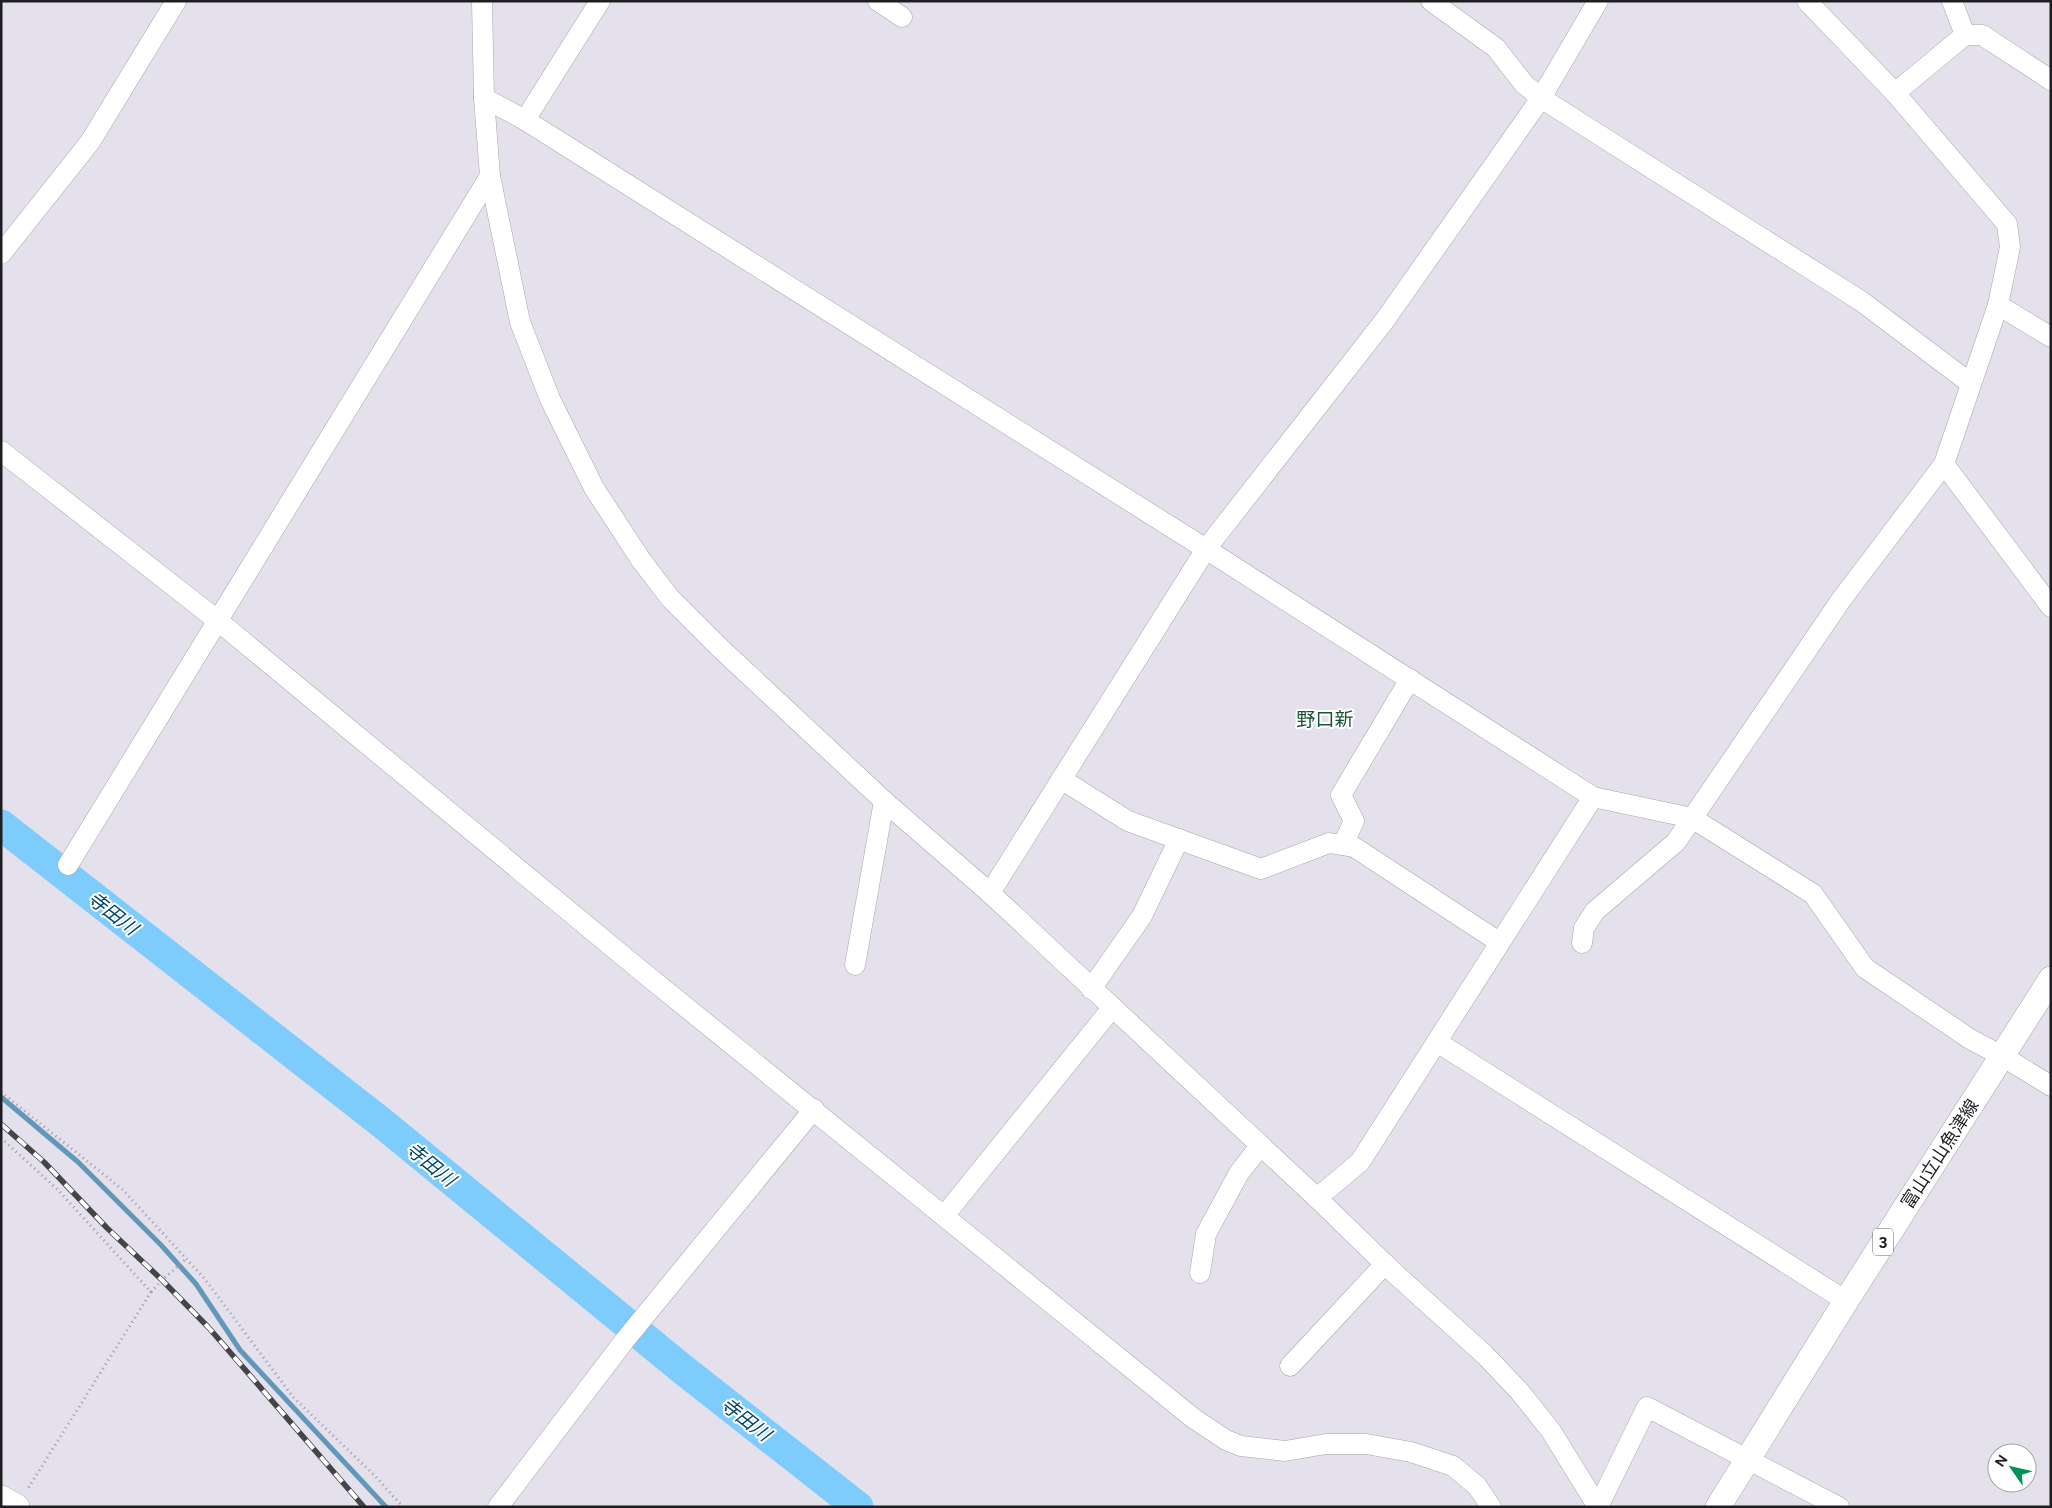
<svg xmlns="http://www.w3.org/2000/svg" width="2052" height="1508" font-family="Figtree,'Noto Sans JP',sans-serif">
	<style>
		.lines { fill: none; stroke-linecap: round; stroke-linejoin: round }
		.stream { stroke: #6198ba; stroke-width: 5 }
		.river { stroke: #7eccfc; stroke-width: 31 }
		.minor-casing { stroke: #a7a4af; stroke-width: 21 }
		.major-casing { stroke: #a7a4af; stroke-width: 26 }
		.path { stroke: #9c99a3; stroke-width: 3; stroke-dasharray: 1 4; stroke-linecap: butt }
		.minor { stroke: #fff; stroke-width: 20 }
		.major { stroke: #fff; stroke-width: 25 }
		.rail-casing { stroke: #454449; stroke-width: 5.5 }
		.rail { stroke: #fff; stroke-width: 4; stroke-dasharray: 11; stroke-linecap: butt }
		.labels { text-anchor: middle; stroke-width: 4; stroke-linejoin: round; paint-order: stroke }
		.shield { fill: #fff; stroke: #626164; stroke-width: 1 }
		.shield-label { font-size: 16px; font-weight: bold; fill: #1e1d21 }
		.street-label { font-size: 18px; fill: #1e1d21; stroke: #fff }
		.neighbourhood-label { font-size: 19px; fill: #1b5334; stroke: #fff }
		.water-label { font-size: 19px; font-style: italic; fill: #034565; stroke: #fff }
	</style>
	<rect width="100%" height="100%" fill="#e4e1ed"/>
	<g class="lines">
		<path class="stream" d="M1 1097 78 1162 161 1245 196 1284 240 1350 386 1507"/>
		<path class="river" d="M1 825 382 1123 681 1368 858 1507"/>
		<g class="minor-casing">
			<g id="minor">
				<path d="M482 1 484 98 490 176 520 322 550 399 594 488 641 560 670 598 720 648 884 801 990 893 1317 1198 1391 1270 1485 1355 1520 1392 1551 1431 1598 1507"/>
				<path d="M878 1 902 17"/>
				<path d="M1431 1 1496 48 1524 84 1541 98 1861 301 1970 383"/>
				<path d="M1952 1 1965 35"/>
				<path d="M1895 93 1965 35H1982L2051 80"/>
				<path d="M484 98 525 120 1206 549 1593 797 1692 818 1813 894 1865 968 1970 1039 2002 1056 2051 1086"/>
				<path d="M525 120 600 1"/>
				<path d="M1 254 90 142 176 1"/>
				<path d="M1998 305 2051 337"/>
				<path d="M1 451 217 620 645 974 1193 1418 1226 1440 1241 1446 1285 1451 1326 1444H1366L1411 1452 1453 1466 1477 1486 1491 1507"/>
				<path d="M1944 464 2051 607"/>
				<path d="M1061 779 1128 821 1261 869 1329 843 1354 847 1499 942"/>
				<path d="M1343 845 1354 821 1341 795 1410 679"/>
				<path d="M68 865 490 176"/>
				<path d="M990 893 1206 549 1385 320 1541 98 1598 1"/>
				<path d="M1582 943 1584 928 1595 911 1676 842 1841 600 1944 464 1998 305 2010 247 2007 224 1895 93 1807 1"/>
				<path d="M855 965 884 801"/>
				<path d="M1091 989 1142 916 1179 839"/>
				<path d="M1437 1042 1846 1301"/>
				<path d="M1317 1198 1360 1162 1593 797"/>
				<path d="M944 1216 1112 1008"/>
				<path d="M1200 1273 1206 1234 1239 1173 1261 1145"/>
				<path d="M1290 1366 1385 1264"/>
				<path d="M498 1507 625 1340 814 1109"/>
				<path d="M1598 1507 1647 1407 1839 1507"/>
			</g>
		</g>
		<g class="major-casing">
			<g id="major">
				<path d="M1 1498 17 1507"/>
				<path d="M1718 1507 1846 1301 2051 979"/>
			</g>
		</g>
		<g class="path">
			<path d="M1 1092 123 1190 204 1278 293 1397 374 1475 403 1507"/>
			<path d="M1 1138 58 1190 151 1292 27 1490"/>
			<path d="M151 1292 162 1280 186 1259"/>
		</g>
		<use href="#minor" class="minor"/>
		<use href="#major" class="major"/>
		<g class="rail-casing">
			<path id="rail" d="M1 1124 44 1162 107 1228 162 1280 209 1328 364 1507"/>
		</g>
		<use href="#rail" class="rail"/>
	</g>
	<g class="labels">
		<rect class="shield" x="1873" y="1228.5" width="20" height="27" rx="4"/>
		<g class="shield-label">
			<text x="1883" y="1248">3</text>
		</g>
		<g class="street-label">
			<text transform="translate(1940 1154) rotate(-57)" y="6">富山立山魚津線</text>
		</g>
		<g class="neighbourhood-label">
			<text x="1325" y="726">野口新</text>
		</g>
		<g class="water-label">
			<text transform="translate(113 913) rotate(38)" y="7">寺田川</text>
			<text transform="translate(431 1164) rotate(39)" y="7">寺田川</text>
			<text transform="translate(746 1419) rotate(38)" y="7">寺田川</text>
		</g>
	</g>
	<rect width="2052" height="1508" fill="none" stroke="#1e1d21" stroke-width="5"/>
	<g transform="translate(2012 1468) rotate(304)"><circle r="24" fill="#ffffff" stroke="#a5a5a6"/>
	<path d="M0-4L9 19L0 12L-9 19Z" fill="#009354"/>
	<text y="-8" font-size="14" font-weight="bold" text-anchor="middle" fill="#1e1d21">N</text>
	</g>
</svg>
